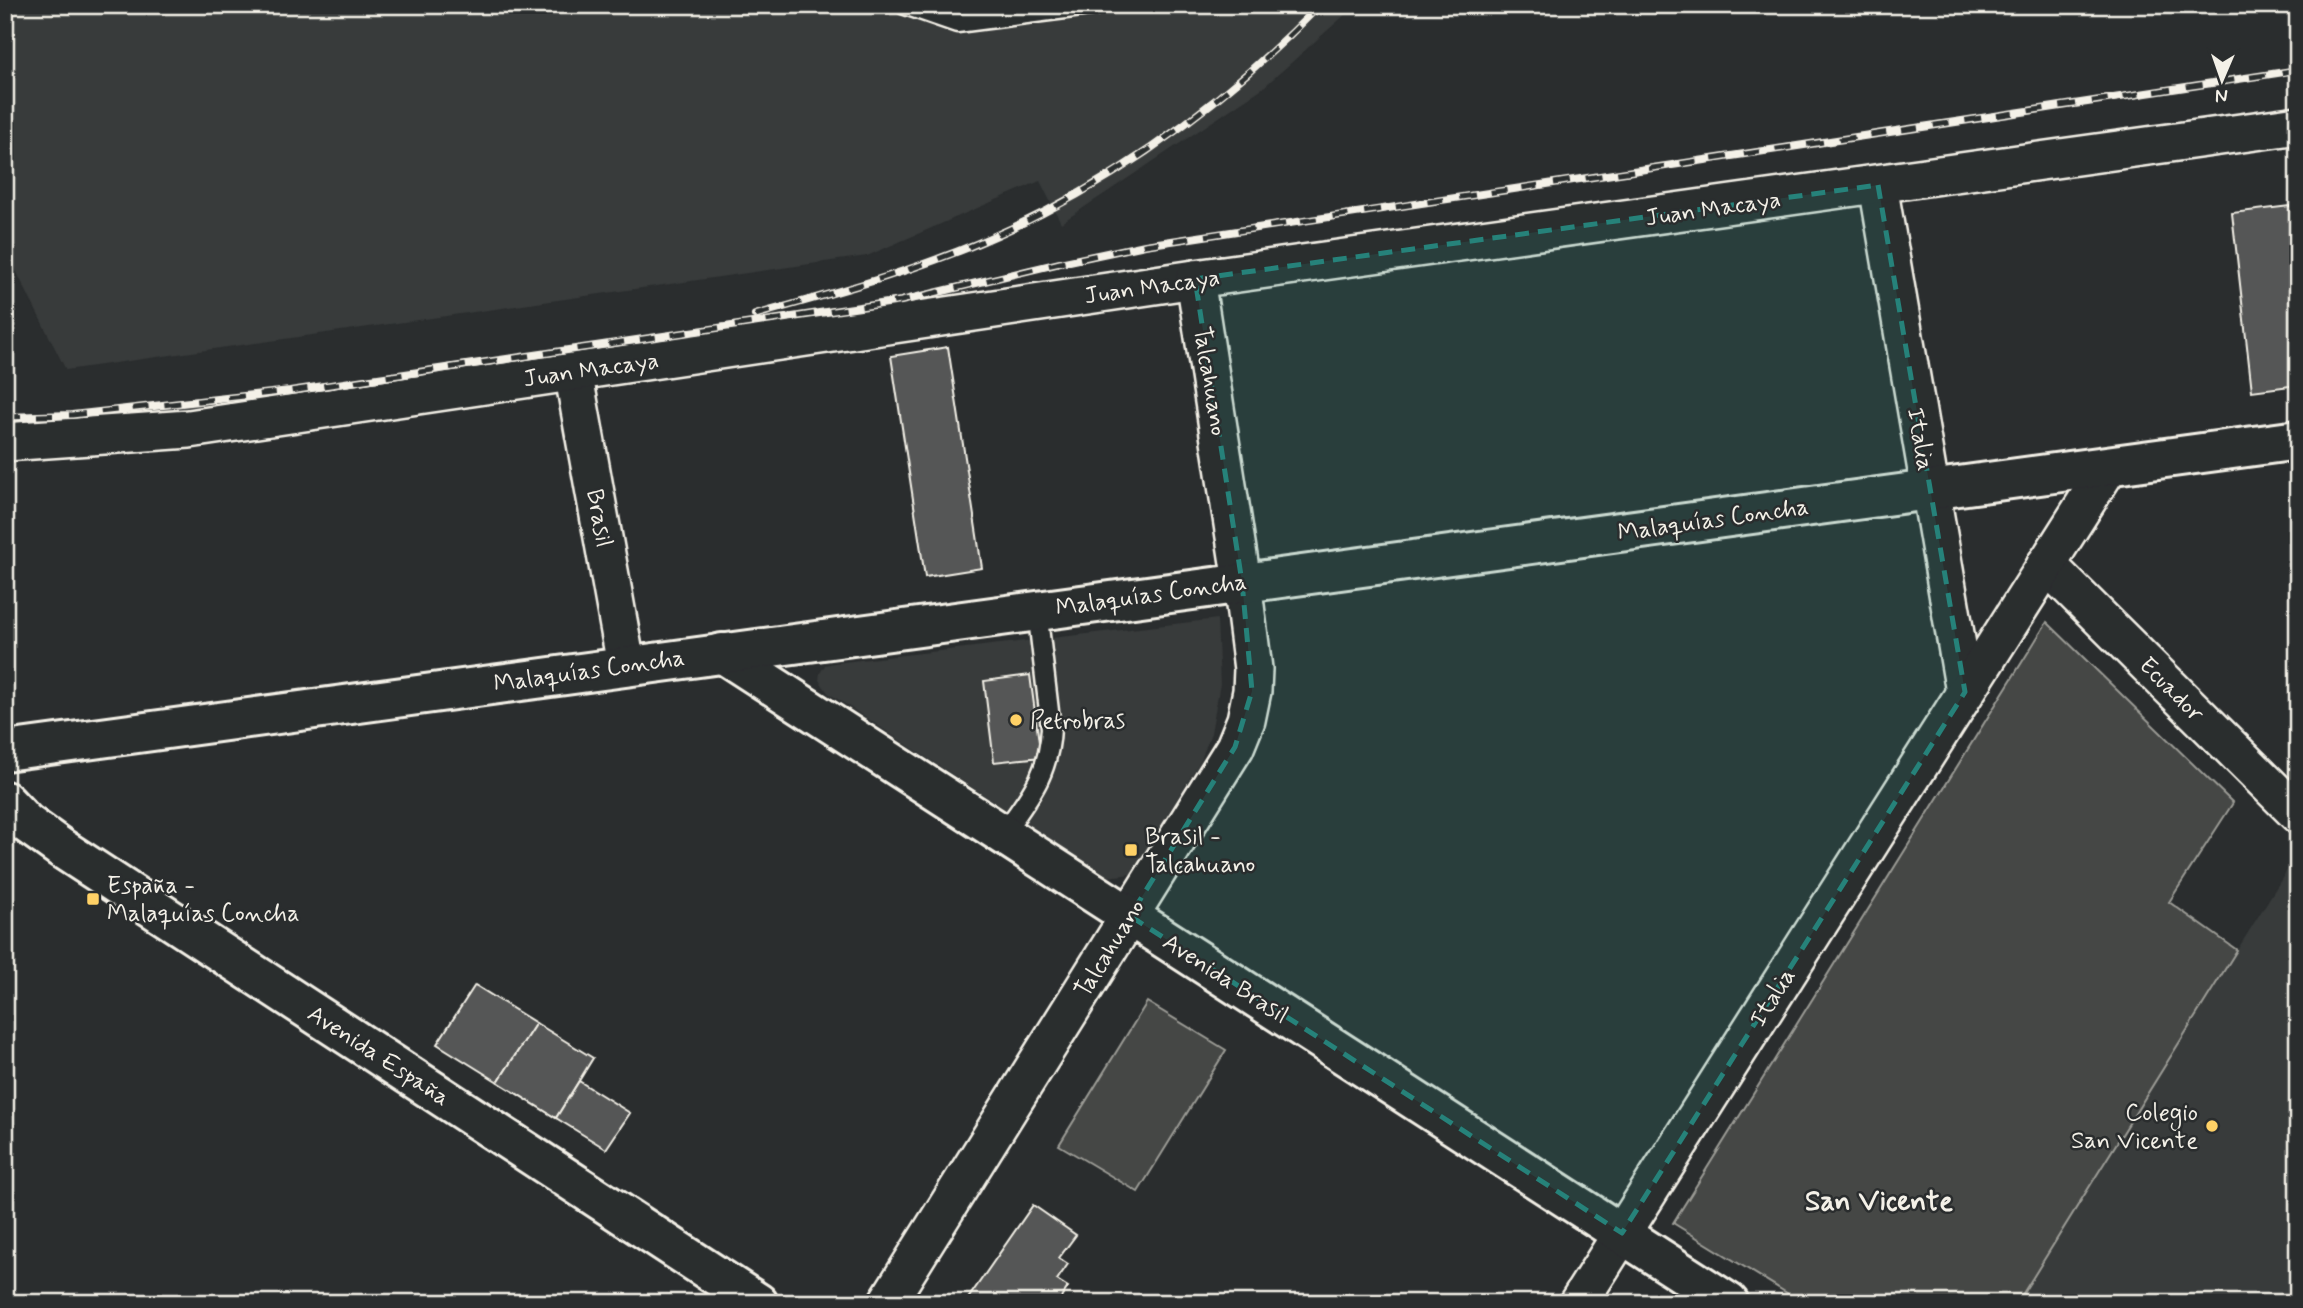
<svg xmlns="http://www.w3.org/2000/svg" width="2303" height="1308" font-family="Mynerve,sans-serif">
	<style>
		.built { fill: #373a3a }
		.green { fill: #444645; stroke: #9c9c96; stroke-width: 2 }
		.building { fill: #555756; stroke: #f4f1e8; stroke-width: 2 }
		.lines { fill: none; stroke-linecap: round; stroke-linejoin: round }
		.lane-casing { stroke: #f4f1e8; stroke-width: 23 }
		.street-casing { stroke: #f4f1e8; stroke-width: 42 }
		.secondary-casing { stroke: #f4f1e8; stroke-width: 44 }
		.lane { stroke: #2a2d2e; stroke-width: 18 }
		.street { stroke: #2a2d2e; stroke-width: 37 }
		.secondary { stroke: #2a2d2e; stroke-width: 38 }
		.rail-casing { stroke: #f4f1e8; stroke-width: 8 }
		.rail { stroke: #2a2d2e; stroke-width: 5; stroke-dasharray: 16; stroke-linecap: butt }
		.marked { fill: #26827a; fill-opacity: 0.2; stroke: #26827a; stroke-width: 5; stroke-dasharray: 14 9; stroke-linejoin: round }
		.poi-dot { fill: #ffd166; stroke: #2a2d2e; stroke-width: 2.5 }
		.labels { text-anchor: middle; stroke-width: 5; stroke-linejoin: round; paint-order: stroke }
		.street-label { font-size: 24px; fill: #f4f1e8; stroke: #2a2d2e }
		.poi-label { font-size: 24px; fill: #f4f1e8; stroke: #2a2d2e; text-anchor: start }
		.quarter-label { font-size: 28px; font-weight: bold; fill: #f4f1e8; stroke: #2a2d2e }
	</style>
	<rect width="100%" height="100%" fill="#2a2d2e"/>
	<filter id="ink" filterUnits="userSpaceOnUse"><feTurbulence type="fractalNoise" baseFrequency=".0143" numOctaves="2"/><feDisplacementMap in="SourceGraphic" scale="14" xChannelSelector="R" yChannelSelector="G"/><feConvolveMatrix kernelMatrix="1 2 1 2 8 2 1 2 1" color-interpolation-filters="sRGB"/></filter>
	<g filter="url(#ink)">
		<g class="built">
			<path d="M5 5H1356L1264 87 1061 223 1040 181 867 256 66 370 5 249Z"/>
			<path d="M1217 619 1220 684 1211 733 1201 760 1131 874 1108 877 828 693 819 680 820 673 825 665 834 663Z"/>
			<path d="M2289 867 2298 875V1303H2017Z"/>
		</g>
		<g class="green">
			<path d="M2047 622 2233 803 2169 902 2237 950 2017 1303H1803L1673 1223Z"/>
			<path d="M1147 1002 1226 1050 1138 1192 1059 1145Z"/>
		</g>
		<g class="building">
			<path d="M2298 205V385L2252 391 2232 213Z"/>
			<path d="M948 347 982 568 925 577 891 356Z"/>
			<path d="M1030 675 1041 757 994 762 984 681Z"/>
			<path d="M475 985 536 1023 498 1082 437 1044Z"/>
			<path d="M536 1023 593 1058 556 1118 498 1082Z"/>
			<path d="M579 1081 630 1113 606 1149 556 1118Z"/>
			<path d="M1033 1205 1076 1235 1059 1258 1068 1264 1057 1280 1068 1287 1059 1301 1061 1303H965Z"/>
		</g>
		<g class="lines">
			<g class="lane-casing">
				<g id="lane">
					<path d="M905 5 957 23 1097 5"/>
					<path d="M1003 834C1029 797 1049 775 1051 728L1037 610"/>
				</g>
			</g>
			<g class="street-casing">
				<g id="street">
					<path d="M1878 185 1965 692"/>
					<path d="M573 371 626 665"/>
					<path d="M5 442 189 429 1195 279 2298 125"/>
					<path d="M2046 564 2298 814"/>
					<path d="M887 1303 1235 747 1246 720 1252 691 1253 669 1242 582 1195 279"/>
					<path d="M1578 1303 2109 466"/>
				</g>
			</g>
			<g class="secondary-casing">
				<g id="secondary">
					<path d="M722 653 1729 1303"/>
					<path d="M5 751 2298 440"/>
					<path d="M5 801 26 823 61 848 758 1303"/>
				</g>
			</g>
			<use href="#lane" class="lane"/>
			<use href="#street" class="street"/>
			<use href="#secondary" class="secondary"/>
			<g class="rail-casing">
				<g id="rail">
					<path d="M755 315C837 292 919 270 997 235 1118 181 1227 100 1320 5"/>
					<path d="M5 417 72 415 290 391 901 301 1060 263 1145 245 2298 70"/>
				</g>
			</g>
			<use href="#rail" class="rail"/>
		</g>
	</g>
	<path class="marked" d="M1878 185 1965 692 1622 1233 1130 916 1235 747 1252 691 1242 582 1195 279Z"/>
	<g class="poi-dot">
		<circle cx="1016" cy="720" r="7"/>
		<rect x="1124" y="843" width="14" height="14" rx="3.5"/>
		<rect x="86" y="892" width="14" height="14" rx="3.5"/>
		<circle cx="2212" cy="1126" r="7"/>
	</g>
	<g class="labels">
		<g class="street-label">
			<text transform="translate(1713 208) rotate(-8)" y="8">Juan Macaya</text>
			<text transform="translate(1152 286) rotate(-8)" y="8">Juan Macaya</text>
			<text transform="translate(591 369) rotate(-8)" y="8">Juan Macaya</text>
			<text transform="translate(1211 381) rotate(81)" y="8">Talcahuano</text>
			<text transform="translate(1921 439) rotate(80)" y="8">Italia</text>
			<text transform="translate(600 518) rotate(80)" y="8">Brasil</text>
			<text transform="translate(1713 519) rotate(-8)" y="8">Malaquías Concha</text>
			<text transform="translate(1151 594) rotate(-8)" y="8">Malaquías Concha</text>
			<text transform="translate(589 670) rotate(-8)" y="8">Malaquías Concha</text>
			<text transform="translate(2172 689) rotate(45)" y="8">Ecuador</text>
			<text transform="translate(1109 948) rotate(-58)" y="8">Talcahuano</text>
			<text transform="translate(1226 978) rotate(33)" y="8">Avenida Brasil</text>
			<text transform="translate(1772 997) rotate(-58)" y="8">Italia</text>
			<text transform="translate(379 1055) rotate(33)" y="8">Avenida España</text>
		</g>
		<g class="poi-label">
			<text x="1030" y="728">Petrobras</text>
			<text x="1145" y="844">Brasil -<tspan x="1145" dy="28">Talcahuano</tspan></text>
			<text x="107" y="893">España -<tspan x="107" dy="28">Malaquías Concha</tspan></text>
			<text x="2198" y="1120" text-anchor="end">Colegio<tspan x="2198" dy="28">San Vicente</tspan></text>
		</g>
		<g class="quarter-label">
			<text x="1879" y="1210">San Vicente</text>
		</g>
	</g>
	<rect width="2303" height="1308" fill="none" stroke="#2a2d2e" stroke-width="28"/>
	<rect x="14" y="14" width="2275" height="1280" fill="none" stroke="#f4f1e8" stroke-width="2.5" filter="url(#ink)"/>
	<g transform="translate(2222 80) rotate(182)" stroke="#2a2d2e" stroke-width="5" paint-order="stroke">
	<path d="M0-5L12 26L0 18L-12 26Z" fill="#f4f1e8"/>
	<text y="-10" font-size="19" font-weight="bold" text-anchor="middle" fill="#f4f1e8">N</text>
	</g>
</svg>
